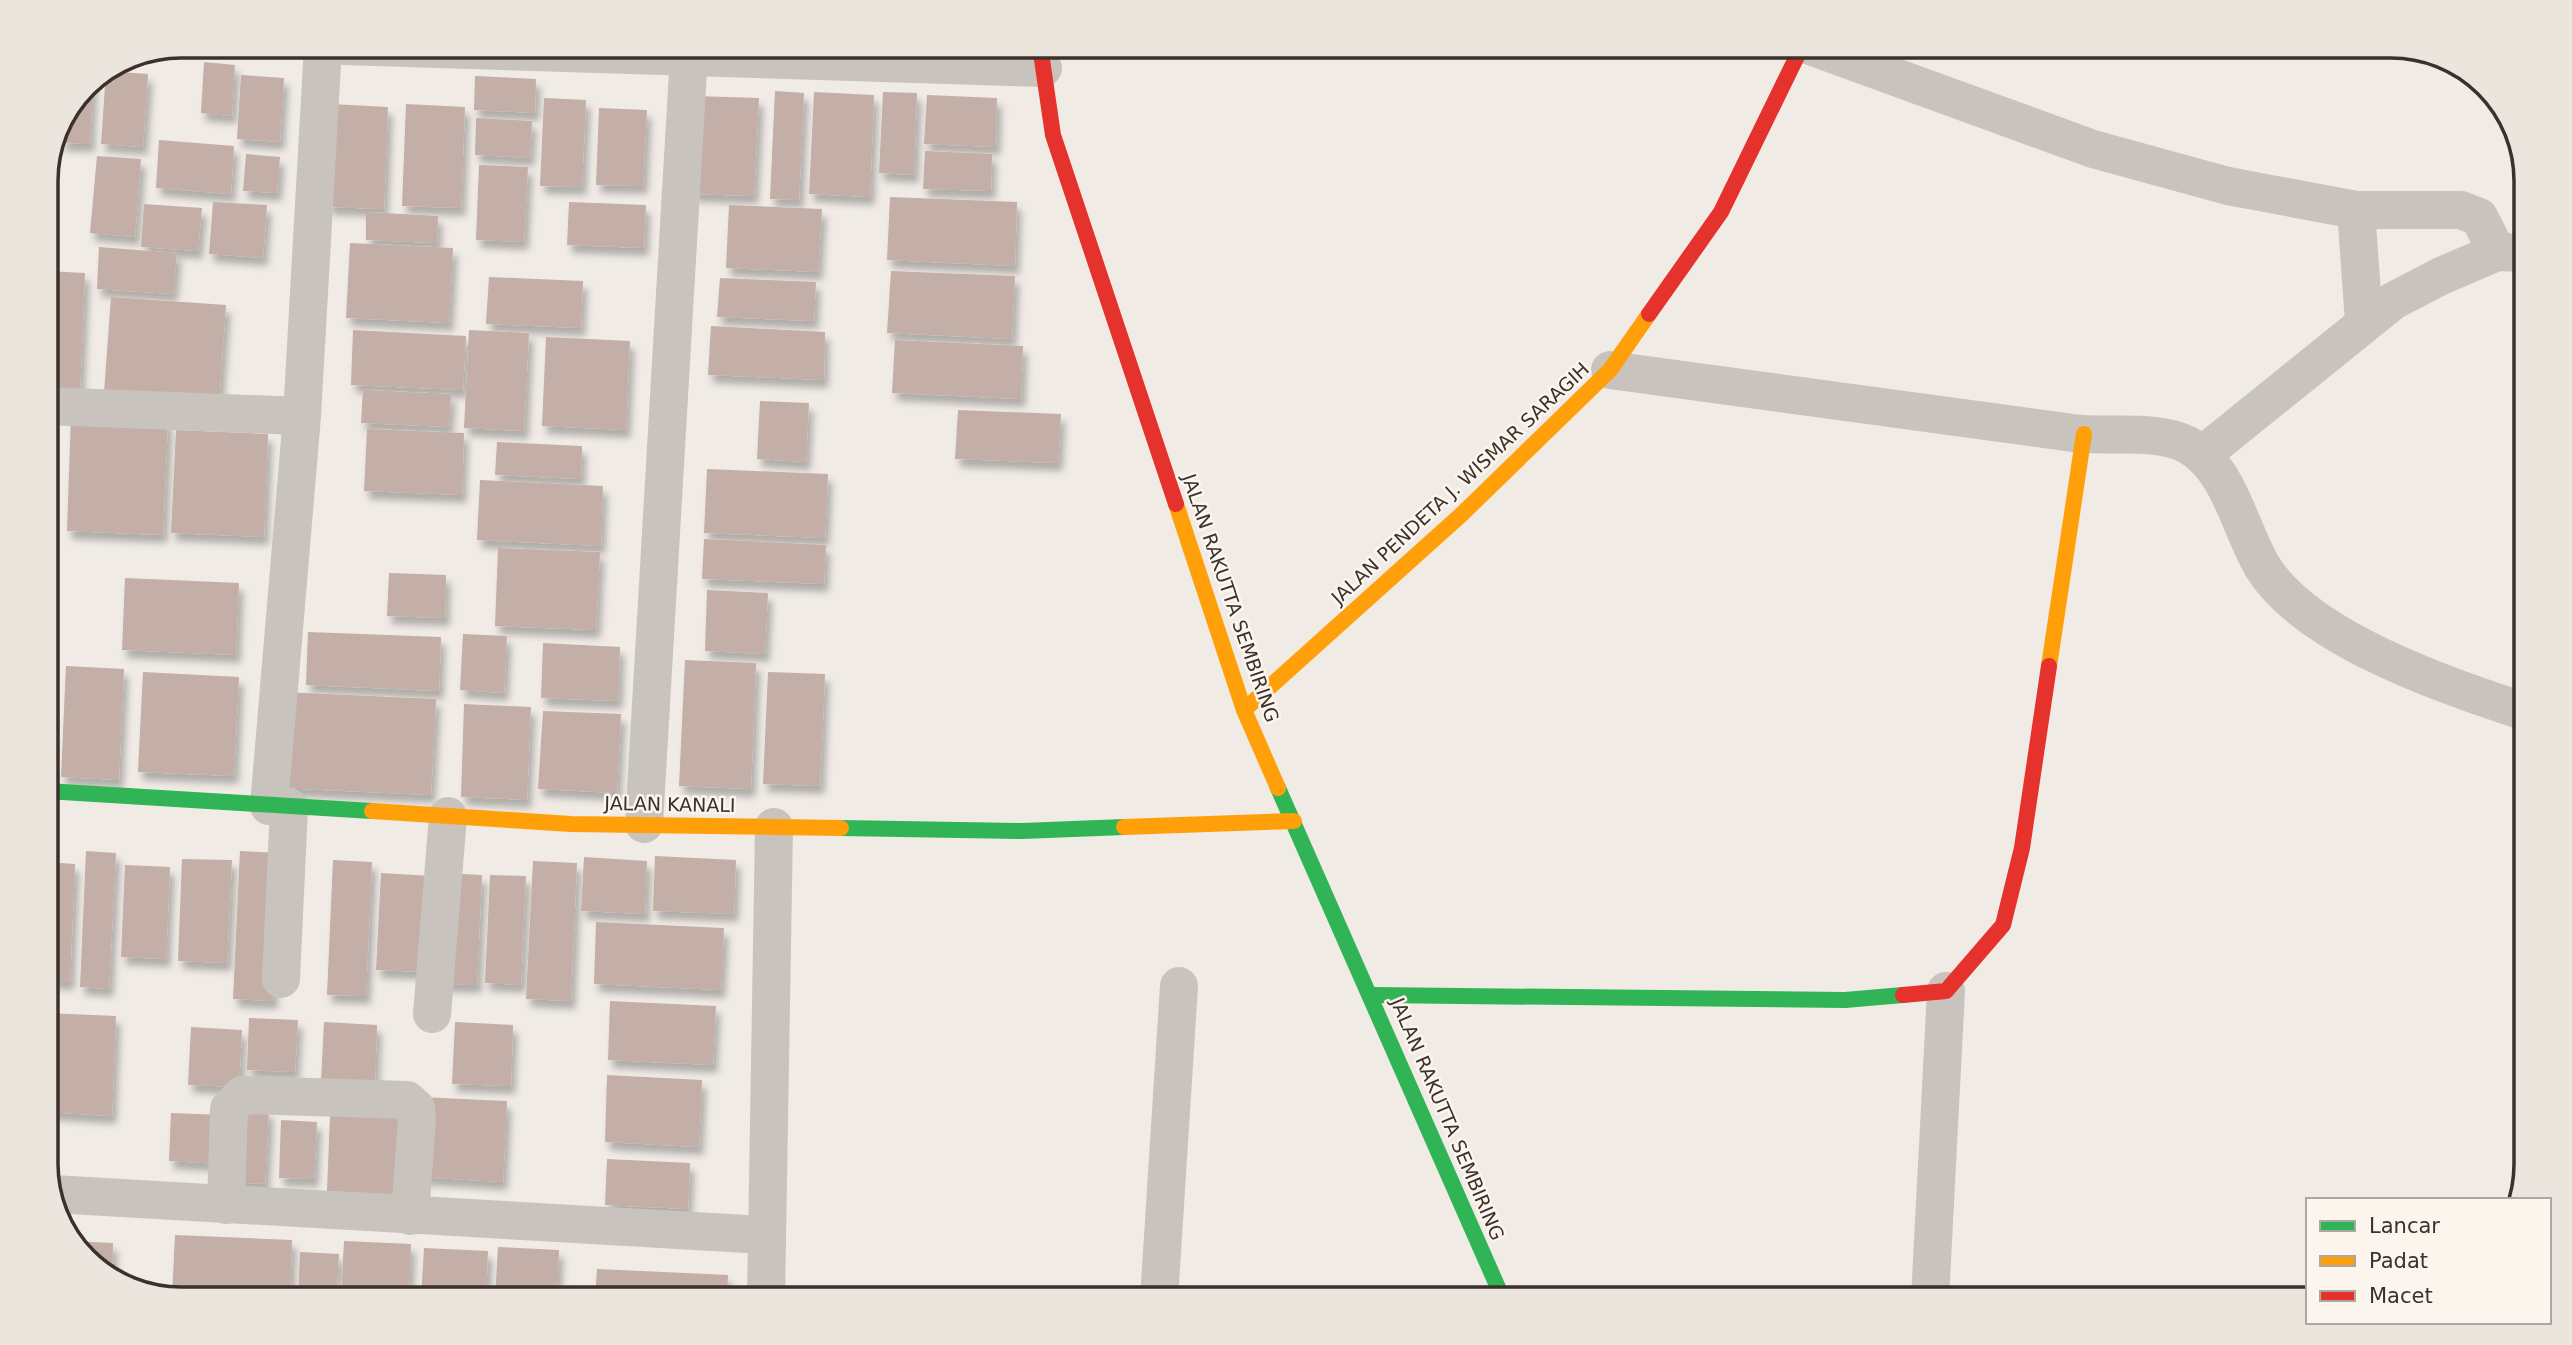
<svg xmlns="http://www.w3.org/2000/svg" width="2572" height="1345" font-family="'DejaVu Sans',sans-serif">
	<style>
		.building { fill: #c3afa7; filter: url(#shadow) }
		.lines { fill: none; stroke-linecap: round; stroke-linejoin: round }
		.street { stroke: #c9c3be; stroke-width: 38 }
		.fast { stroke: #30b455; stroke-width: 16 }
		.slow { stroke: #ff9f0a; stroke-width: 16 }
		.jam { stroke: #e5322d; stroke-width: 16 }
		.labels { text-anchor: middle; stroke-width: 5; stroke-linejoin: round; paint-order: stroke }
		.street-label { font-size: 19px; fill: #3b302b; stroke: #fbf5ee }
		.rim { fill: none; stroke: #3b302b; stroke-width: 3.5 }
	</style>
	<defs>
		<filter id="shadow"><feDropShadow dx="4.5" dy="8" stdDeviation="3.5" flood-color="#0004"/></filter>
	</defs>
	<rect width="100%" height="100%" fill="#f0ebe5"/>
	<g class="building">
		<path d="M204 62 235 65 232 116 201 113Z"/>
		<path d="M106 71 148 74 143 147 101 144Z"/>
		<path d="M241 75 284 78 280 142 237 139Z"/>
		<path d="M475 76 536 79 535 113 474 110Z"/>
		<path d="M93 80 90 144 59 143 85 85Z"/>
		<path d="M775 91 804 93 799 200 770 199Z"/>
		<path d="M814 92 874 95 870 197 809 194Z"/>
		<path d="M883 92 917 93 914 175 879 173Z"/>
		<path d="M927 95 997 98 996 147 924 144Z"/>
		<path d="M695 96 759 98 754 196 691 194Z"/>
		<path d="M544 98 586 100 582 187 540 186Z"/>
		<path d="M331 104 388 107 384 209 327 207Z"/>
		<path d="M406 104 465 107 461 208 402 206Z"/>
		<path d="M599 108 647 110 643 186 596 185Z"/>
		<path d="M476 118 532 121 530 158 475 155Z"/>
		<path d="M159 140 234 146 231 194 156 188Z"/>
		<path d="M925 151 992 154 991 191 923 189Z"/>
		<path d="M246 154 280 157 277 193 243 191Z"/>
		<path d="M97 156 141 159 135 237 90 233Z"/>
		<path d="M479 165 528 167 524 242 476 240Z"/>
		<path d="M890 197 1017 202 1015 266 887 260Z"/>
		<path d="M213 202 267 205 263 258 209 254Z"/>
		<path d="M569 202 646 205 644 248 567 245Z"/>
		<path d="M144 204 202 208 198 251 141 247Z"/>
		<path d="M729 205 822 209 818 272 726 268Z"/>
		<path d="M366 212 438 216 437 243 366 240Z"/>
		<path d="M350 243 453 248 449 323 346 318Z"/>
		<path d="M99 247 177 253 173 294 97 289Z"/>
		<path d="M46 271 85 273 80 391 46 390Z"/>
		<path d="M891 271 1015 276 1012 339 887 333Z"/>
		<path d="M489 277 583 281 581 328 486 324Z"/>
		<path d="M720 278 816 282 814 321 717 317Z"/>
		<path d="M111 297 226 305 219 402 104 393Z"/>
		<path d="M711 326 825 332 824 380 708 375Z"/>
		<path d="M353 330 466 336 463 390 351 385Z"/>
		<path d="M469 330 529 333 524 431 464 428Z"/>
		<path d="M546 337 630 341 626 430 542 426Z"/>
		<path d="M895 340 1023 346 1021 399 892 393Z"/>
		<path d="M363 390 451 394 449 427 361 423Z"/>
		<path d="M760 401 809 403 806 462 757 459Z"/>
		<path d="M958 410 1061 414 1058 463 955 459Z"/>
		<path d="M71 416 168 420 163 535 67 531Z"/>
		<path d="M367 429 464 433 462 495 364 491Z"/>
		<path d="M176 430 268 434 264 537 171 533Z"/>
		<path d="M497 442 582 446 581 479 495 475Z"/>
		<path d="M707 469 828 474 825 538 704 533Z"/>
		<path d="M480 480 603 486 601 546 477 540Z"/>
		<path d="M704 539 826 545 824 584 702 579Z"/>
		<path d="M498 548 600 552 596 630 495 626Z"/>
		<path d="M389 573 446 575 445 618 387 616Z"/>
		<path d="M125 578 239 583 236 655 122 650Z"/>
		<path d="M707 590 768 593 765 654 705 651Z"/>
		<path d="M308 632 441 637 439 691 306 685Z"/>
		<path d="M463 634 507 636 504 693 460 690Z"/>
		<path d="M543 643 620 647 618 701 541 698Z"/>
		<path d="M685 660 756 663 751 789 679 786Z"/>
		<path d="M66 666 124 669 119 780 61 777Z"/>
		<path d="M143 672 239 677 234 776 138 772Z"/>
		<path d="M768 672 825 674 820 786 763 784Z"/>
		<path d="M284 692 436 699 431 795 280 788Z"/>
		<path d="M464 704 531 707 527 800 461 797Z"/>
		<path d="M543 711 621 714 617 793 538 789Z"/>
		<path d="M86 851 116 853 109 989 80 987Z"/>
		<path d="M240 851 280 853 273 1001 233 999Z"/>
		<path d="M655 856 736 860 734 914 653 911Z"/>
		<path d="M584 857 647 861 645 914 581 911Z"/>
		<path d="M182 859 232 860 227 963 178 961Z"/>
		<path d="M333 860 372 862 366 996 327 995Z"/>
		<path d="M533 861 577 863 571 1001 526 999Z"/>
		<path d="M46 862 75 864 70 982 46 981Z"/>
		<path d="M125 865 170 867 166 959 121 957Z"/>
		<path d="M381 873 431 876 427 972 376 970Z"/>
		<path d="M445 873 482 875 477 985 440 984Z"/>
		<path d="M490 875 526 876 521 985 485 983Z"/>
		<path d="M596 922 724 928 721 990 594 984Z"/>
		<path d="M610 1001 716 1006 713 1065 608 1060Z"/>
		<path d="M46 1013 116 1016 112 1116 46 1112Z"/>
		<path d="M249 1018 298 1020 295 1072 247 1070Z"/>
		<path d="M324 1022 377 1025 375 1084 321 1082Z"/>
		<path d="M455 1022 513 1025 511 1086 452 1084Z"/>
		<path d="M191 1027 242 1030 239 1087 188 1085Z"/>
		<path d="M607 1075 702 1080 699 1147 605 1142Z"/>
		<path d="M420 1097 507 1101 503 1182 416 1177Z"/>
		<path d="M235 1108 269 1110 265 1184 232 1182Z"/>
		<path d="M171 1113 224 1115 221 1164 169 1161Z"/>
		<path d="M330 1115 399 1118 395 1194 327 1191Z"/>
		<path d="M281 1120 317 1122 314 1179 279 1178Z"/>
		<path d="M607 1159 690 1163 688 1209 605 1205Z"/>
		<path d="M175 1235 292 1240 290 1299 172 1297Z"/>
		<path d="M71 1241 113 1243 112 1278 78 1248Z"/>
		<path d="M344 1241 411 1244 409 1299H341Z"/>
		<path d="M498 1247 559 1250 557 1299H495Z"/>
		<path d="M424 1248 488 1251 486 1299H421Z"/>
		<path d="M300 1252 339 1254 336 1299H298Z"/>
		<path d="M597 1269 728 1275 727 1299H595Z"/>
	</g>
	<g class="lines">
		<g class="street">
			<path d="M344 46 1043 68"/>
			<path d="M1810 46 2093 149 2228 186 2356 210H2461L2479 217 2497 252"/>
			<path d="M2356 210 2364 322"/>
			<path d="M1610 370C1765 391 1919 412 2073 433 2109 438 2155 428 2188 445 2230 469 2239 527 2262 566 2306 639 2447 686 2526 712"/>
			<path d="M46 406 302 416"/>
			<path d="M2202 455 2393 301 2441 276 2497 252 2526 253"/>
			<path d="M269 806 302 416 323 46"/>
			<path d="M644 824 689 54"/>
			<path d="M281 979 289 807"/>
			<path d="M432 1014 448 816"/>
			<path d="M53 1194 765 1235"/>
			<path d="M226 1205 229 1109 242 1095 407 1100 416 1108 417 1119 410 1216"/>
			<path d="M766 1299 774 827"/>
			<path d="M1159 1299 1179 986"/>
			<path d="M1930 1299 1946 991"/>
		</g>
		<g class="fast">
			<path d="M1278 788 1503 1299"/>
			<path d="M46 791 372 811"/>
			<path d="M841 828 1022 831 1124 827"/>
			<path d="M1372 995 1845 1000 1903 995"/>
		</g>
		<g class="slow">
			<path d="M1176 504 1244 710 1278 788"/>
			<path d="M2049 666 2084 434"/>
			<path d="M1244 710 1462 514 1610 370 1649 314"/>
			<path d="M372 811 571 824 841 828"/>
			<path d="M1124 827 1294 821"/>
		</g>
		<g class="jam">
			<path d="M1040 46 1053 135 1176 504"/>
			<path d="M1649 314 1721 212 1802 46"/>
			<path d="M1903 995 1946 991 2003 925 2022 848 2049 666"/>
		</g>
	</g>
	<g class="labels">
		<g class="street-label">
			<text transform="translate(1460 483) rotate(-43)" y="7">JALAN PENDETA J. WISMAR SARAGIH</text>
			<text transform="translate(1231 598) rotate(71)" y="7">JALAN RAKUTTA SEMBIRING</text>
			<text transform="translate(670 804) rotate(1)" y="7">JALAN KANALI</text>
			<text transform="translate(1448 1119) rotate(67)" y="7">JALAN RAKUTTA SEMBIRING</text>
		</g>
	</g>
	<path d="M0 0H2572V1345H0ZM181 58H2391A123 123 0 0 1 2514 181V1164A123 123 0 0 1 2391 1287H181A123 123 0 0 1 58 1164V181A123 123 0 0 1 181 58Z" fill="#ece5de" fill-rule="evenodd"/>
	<path class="rim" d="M181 58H2391A123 123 0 0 1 2514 181V1164A123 123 0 0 1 2391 1287H181A123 123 0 0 1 58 1164V181A123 123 0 0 1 181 58Z"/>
	<rect x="2306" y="1198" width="245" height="126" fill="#fbf5ee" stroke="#aea6a0" stroke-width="2"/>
	<rect x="2320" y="1221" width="35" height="10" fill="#30b455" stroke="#aea6a0" stroke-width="2"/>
	<text x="2369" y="1233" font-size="21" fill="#3b302b">Lancar</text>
	<rect x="2320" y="1256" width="35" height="10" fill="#ff9f0a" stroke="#aea6a0" stroke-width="2"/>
	<text x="2369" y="1268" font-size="21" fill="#3b302b">Padat</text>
	<rect x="2320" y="1291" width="35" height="10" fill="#e5322d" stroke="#aea6a0" stroke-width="2"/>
	<text x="2369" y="1303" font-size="21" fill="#3b302b">Macet</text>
</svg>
